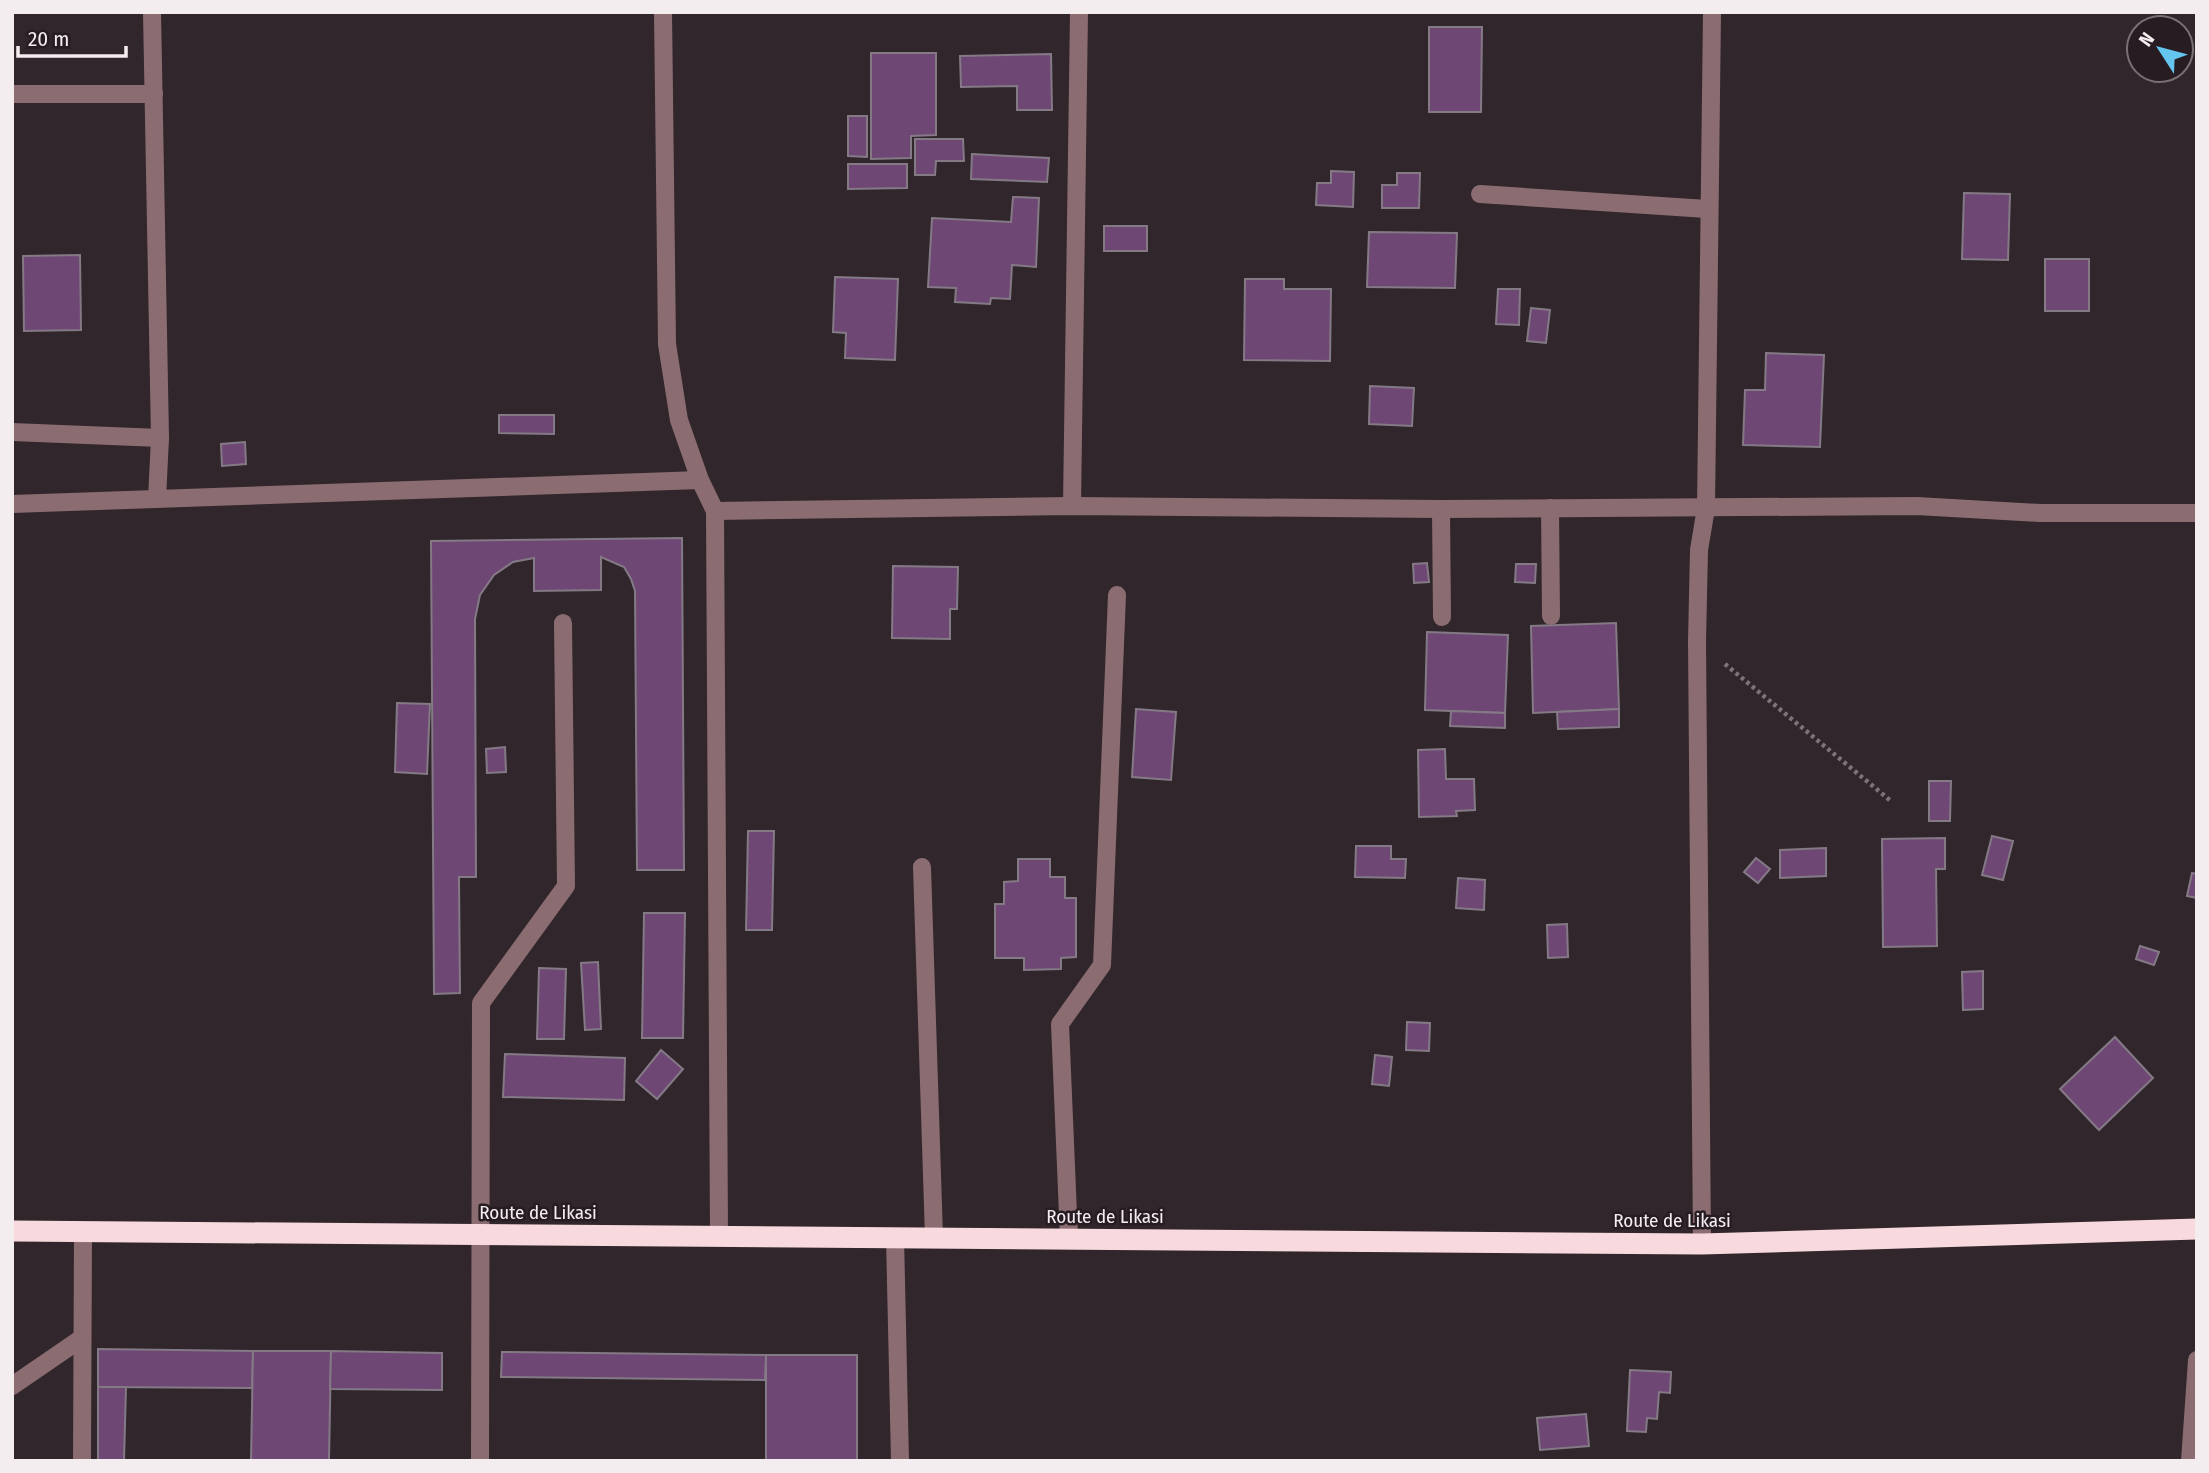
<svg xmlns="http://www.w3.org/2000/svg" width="2209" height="1473" font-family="'Fira Sans Condensed',sans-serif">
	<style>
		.building { fill: #6f4775; stroke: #837a85; stroke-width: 2 }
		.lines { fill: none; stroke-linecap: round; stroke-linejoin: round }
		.path { stroke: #7c7478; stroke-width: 4.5; stroke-dasharray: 3.5 3.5; stroke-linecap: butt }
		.minor { stroke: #8b6d71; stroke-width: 18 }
		.highway { stroke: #f8d9dd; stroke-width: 21 }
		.labels { text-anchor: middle; stroke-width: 5; stroke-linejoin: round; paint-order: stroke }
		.street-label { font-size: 19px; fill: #f4edf0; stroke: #261c22 }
	</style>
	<rect width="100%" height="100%" fill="#30262b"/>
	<g class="building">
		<path d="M1429 27H1482L1481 112H1429Z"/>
		<path d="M871 53H936V135L911 136V158L871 159Z"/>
		<path d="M1051 54 1052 110H1017V86L961 87 960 56Z"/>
		<path d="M848 116H867V157L848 156Z"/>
		<path d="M915 139H963L964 161H936L935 175H915Z"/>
		<path d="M972 154 1049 158 1047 182 971 179Z"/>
		<path d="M848 164H907V188L848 189Z"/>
		<path d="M1331 171 1354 172 1353 207 1316 205 1317 183H1331Z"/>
		<path d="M1397 173H1420L1419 208H1382V185H1397Z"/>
		<path d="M1964 193 2010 194 2008 260 1962 259Z"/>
		<path d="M1013 197 1039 198 1036 267 1012 265 1010 299 991 298 990 304 955 302 956 288 928 287 932 218 1011 222Z"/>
		<rect x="1104" y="226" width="43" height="25"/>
		<path d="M1369 232 1457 233 1455 288 1367 287Z"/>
		<path d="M80 255 81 330 24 331 23 256Z"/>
		<rect x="2045" y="259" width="44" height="52"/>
		<path d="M835 277 898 279 895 360 845 358 846 333 833 332Z"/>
		<path d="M1245 279H1284V289H1331L1330 361 1244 360Z"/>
		<path d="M1498 289H1520L1519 325 1496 324Z"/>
		<path d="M1531 308 1550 310 1546 343 1527 341Z"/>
		<path d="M1766 353 1824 355 1820 447 1743 445 1745 390H1765Z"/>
		<path d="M1370 386 1414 388 1412 426 1369 424Z"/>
		<path d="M499 415H554V434L499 433Z"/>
		<path d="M245 442 246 464 222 466 221 444Z"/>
		<path d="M682 538 684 870H637L635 591 631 579 624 567 601 557V590L534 591V558L513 562 494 575 480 595 475 619 476 877H459L460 993 434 994 431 541Z"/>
		<path d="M1427 563 1429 582 1414 583 1413 564Z"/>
		<path d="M1516 564H1536L1535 583 1515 582Z"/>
		<path d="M893 566 958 567 957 609H950V639L892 638Z"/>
		<path d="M1616 623 1619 709 1533 713 1531 626Z"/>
		<path d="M1427 632 1508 635 1505 713 1425 710Z"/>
		<path d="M397 703 430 704 427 774 395 772Z"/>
		<path d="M1136 709 1176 712 1171 780 1132 777Z"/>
		<path d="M1619 709V727L1558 729 1557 712Z"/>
		<path d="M1451 711 1505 713V728L1450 726Z"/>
		<path d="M505 747 506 772 487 773 486 749Z"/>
		<path d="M1445 749 1446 779H1474L1475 810 1456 811 1457 816 1419 817 1418 750Z"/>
		<path d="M1929 781H1951L1950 821H1929Z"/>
		<path d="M748 831H774L772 930H746Z"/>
		<path d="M1992 836 2013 841 2003 880 1982 875Z"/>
		<path d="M1945 838V869H1936L1937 946 1883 947 1882 839Z"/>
		<path d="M1356 846H1391V859H1406L1405 878 1355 877Z"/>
		<path d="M1826 848V876L1780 878V850Z"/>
		<path d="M1756 858 1770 869 1758 883 1744 872Z"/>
		<path d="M1018 859H1050V877H1065V898H1076V957L1061 958V969L1024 970V958H995V904H1004V882L1018 881Z"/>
		<path d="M2192 873 2197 874V898L2187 896Z"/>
		<path d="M1458 878 1485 880 1484 910 1456 908Z"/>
		<path d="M644 913H685L683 1038H642Z"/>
		<path d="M1567 924 1568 957 1548 958 1547 925Z"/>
		<path d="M2140 946 2159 952 2154 965 2136 959Z"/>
		<path d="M598 962 601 1029 585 1030 581 963Z"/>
		<path d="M539 968 566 969 564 1039H537Z"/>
		<path d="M1983 971V1009L1963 1010 1962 972Z"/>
		<path d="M1407 1022 1430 1023 1429 1051 1406 1050Z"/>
		<path d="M2115 1037 2153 1078 2099 1130 2060 1089Z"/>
		<path d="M661 1050 683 1069 657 1099 636 1081Z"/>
		<path d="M505 1054 625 1058 624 1100 503 1097Z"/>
		<path d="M1375 1055 1392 1057 1389 1086 1372 1084Z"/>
		<path d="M98 1349 253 1351 252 1388 98 1387Z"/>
		<path d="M253 1351H331L329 1461H251Z"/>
		<path d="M331 1351 442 1353V1390L330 1389Z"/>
		<path d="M502 1352 766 1355 765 1380 501 1377Z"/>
		<rect x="766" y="1355" width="91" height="106"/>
		<path d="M1630 1370 1671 1372 1670 1393 1659 1392 1657 1419 1647 1418 1646 1432 1627 1431Z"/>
		<path d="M98 1387H126L124 1461H98Z"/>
		<path d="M1586 1414 1589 1446 1540 1450 1537 1418Z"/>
	</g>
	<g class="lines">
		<path class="path" d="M1725 664 1891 801"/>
		<g class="minor">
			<path d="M152 12 160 438 157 499"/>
			<path d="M663 12 667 344 679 420 700 480 715 511 719 1235"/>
			<path d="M12 94H154"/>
			<path d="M1480 194 1707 209"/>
			<path d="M12 432 160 438"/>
			<path d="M12 504 700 480"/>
			<path d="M1072 506 1079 12"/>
			<path d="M1550 508 1551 616"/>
			<path d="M1441 509 1442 617"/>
			<path d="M715 511 1072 506 1441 509 1917 506 2040 513H2197"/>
			<path d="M922 867 934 1237"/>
			<path d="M895 1237 900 1461"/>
			<path d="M1069 1238 1060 1024 1102 965 1117 595"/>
			<path d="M1702 1244 1697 641 1699 550 1706 508 1712 12"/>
			<path d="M12 1386 82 1338"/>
			<path d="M82 1461 83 1231"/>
			<path d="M480 1461 481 1003 566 886 563 623"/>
			<path d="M2190 1461 2197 1360"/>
		</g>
		<path class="highway" d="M12 1231 1702 1244 2197 1229"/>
	</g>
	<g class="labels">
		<g class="street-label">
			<text x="538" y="1219">Route de Likasi</text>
			<text x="1105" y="1223">Route de Likasi</text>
			<text x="1672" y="1227">Route de Likasi</text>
		</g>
	</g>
	<rect width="2209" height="1473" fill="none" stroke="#f4edf0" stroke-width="28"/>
	<g transform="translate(2160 49) rotate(306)"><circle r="33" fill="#261c22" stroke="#787074" stroke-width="2"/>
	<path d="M0-5L12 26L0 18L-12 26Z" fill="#64c5ee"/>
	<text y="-10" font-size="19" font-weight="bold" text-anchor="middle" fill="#f4edf0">N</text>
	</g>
	<path d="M18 46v10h108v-10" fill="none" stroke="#f4edf0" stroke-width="3.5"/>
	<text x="28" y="46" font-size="21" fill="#f4edf0" stroke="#261c22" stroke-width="5" paint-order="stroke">20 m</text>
</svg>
